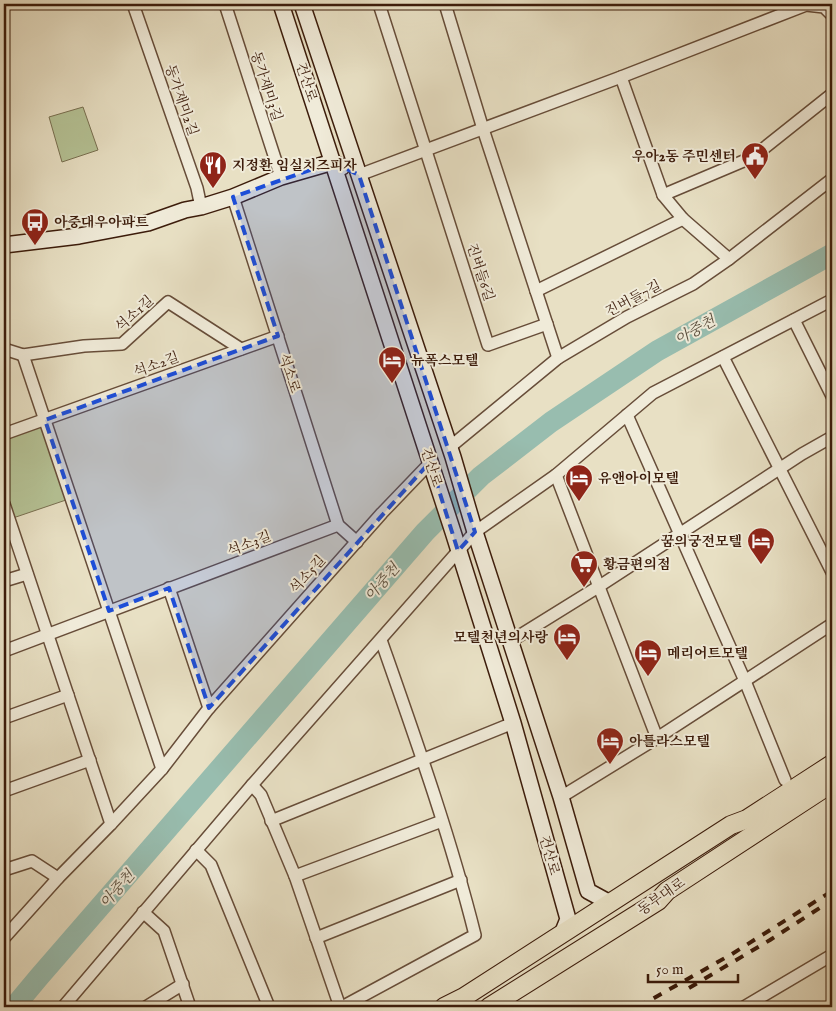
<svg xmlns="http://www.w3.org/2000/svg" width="836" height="1011" font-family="'IM FELL English','Noto Serif KR',serif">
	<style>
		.green { fill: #b5c295; stroke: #786f50 }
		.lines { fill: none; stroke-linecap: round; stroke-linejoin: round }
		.river { stroke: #98bdaf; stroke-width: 21 }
		.street-casing { stroke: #674d39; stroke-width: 14 }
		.secondary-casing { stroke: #3c1c0b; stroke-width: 18 }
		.primary-casing { stroke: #3c1c0b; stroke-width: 20 }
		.street { stroke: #f0ebd9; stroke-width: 11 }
		.secondary { stroke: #f0ebd9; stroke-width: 15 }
		.primary { stroke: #e8e0c4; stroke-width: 18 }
		.rail { stroke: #3c1c0b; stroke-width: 4; stroke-dasharray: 9 9; stroke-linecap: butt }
		.marked { fill: #1d4ed8; fill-opacity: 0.2; stroke: #1d4ed8; stroke-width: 4; stroke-dasharray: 10 6; stroke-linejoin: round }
		.labels { text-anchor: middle; stroke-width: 4; stroke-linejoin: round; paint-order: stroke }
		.street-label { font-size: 14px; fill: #3c1c0b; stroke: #f0ebd9 }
		.poi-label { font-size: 14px; font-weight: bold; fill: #3c1c0b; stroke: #f0ebd9; text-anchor: start }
		.water-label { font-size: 15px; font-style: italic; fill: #584c3c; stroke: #f0ebd9 }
	</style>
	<rect width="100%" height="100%" fill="#e8e0c4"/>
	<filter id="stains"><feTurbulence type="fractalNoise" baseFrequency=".004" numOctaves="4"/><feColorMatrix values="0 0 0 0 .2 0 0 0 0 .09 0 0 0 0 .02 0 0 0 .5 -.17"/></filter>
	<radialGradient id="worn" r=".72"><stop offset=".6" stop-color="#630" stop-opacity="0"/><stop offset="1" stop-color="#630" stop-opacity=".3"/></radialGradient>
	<g class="green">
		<path d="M83 107 98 150 62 162 49 117Z"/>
		<path d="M43 424 66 500 13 518 4 491V437Z"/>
	</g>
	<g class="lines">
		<path class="river" d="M14 1007 39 977 425 532 481 476 551 422 657 351 832 254"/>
		<g class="street-casing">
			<g id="street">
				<path d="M133 4 197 188 201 207"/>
				<path d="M225 4 281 177"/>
				<path d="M379 4 488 345 547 324"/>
				<path d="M445 4 483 129 558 358"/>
				<path d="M621 77 663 195 683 219 729 259"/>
				<path d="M359 175 621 77 806 5 824 7 832 15"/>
				<path d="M663 195 753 157 832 94"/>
				<path d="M233 197 338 525 357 542"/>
				<path d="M536 291 683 219"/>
				<path d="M794 320 832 396"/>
				<path d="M4 349 23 355 84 346 122 344 168 302 241 349"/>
				<path d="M23 355 162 769"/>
				<path d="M723 357 832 572"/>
				<path d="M627 415 745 681 785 780"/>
				<path d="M4 434 278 336"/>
				<path d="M450 447 558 358 627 317 693 284 729 259 832 179"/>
				<path d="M556 475 657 738"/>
				<path d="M4 504 111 824"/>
				<path d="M4 581 27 574"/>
				<path d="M169 588 209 708"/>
				<path d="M511 641 598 587 802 454 832 437"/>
				<path d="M4 651 338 525"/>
				<path d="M4 718 68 695"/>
				<path d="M252 785 261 795 295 876 340 1007"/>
				<path d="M4 791 90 760"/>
				<path d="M561 797 657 738 832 624"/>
				<path d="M271 821 513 723"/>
				<path d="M196 850 211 865 269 1007"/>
				<path d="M4 870 32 861 58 878"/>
				<path d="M295 876 442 821"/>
				<path d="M143 912 164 931 190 1007"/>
				<path d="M4 938 58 878 111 824 162 769 209 708 382 513 430 463"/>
				<path d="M316 938 461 880"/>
				<path d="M63 1007 252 785 475 532 556 475 653 393 832 300"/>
				<path d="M146 1007 183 984"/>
				<path d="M342 1007 475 935C450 835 415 737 381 640"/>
				<path d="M744 1007 832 955"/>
			</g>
		</g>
		<g class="secondary-casing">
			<g id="secondary">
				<path d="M281 4 453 532 513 723 568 919 562 934"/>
				<path d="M302 4 453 457 475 532 561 797 588 891 610 903"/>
				<path d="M4 245 79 236 148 223 185 210 201 207 233 197 281 177 333 162 342 167"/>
			</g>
		</g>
		<g class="primary-casing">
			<g id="primary">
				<path d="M444 1007 464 997 731 825 747 819 832 764"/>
				<path d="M489 1007 658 901 667 891 832 783"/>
			</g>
		</g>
		<use href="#street" class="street"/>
		<use href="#secondary" class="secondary"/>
		<use href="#primary" class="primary"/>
		<g class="rail">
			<path d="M689 988 770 940 832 900"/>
			<path d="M638 1007 732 954 832 891"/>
		</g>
	</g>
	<path class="marked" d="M333 162 359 175 475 532 458 551 430 462 209 708 169 588 109 611 45 420 278 336 233 197Z"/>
	<defs>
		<g id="civic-pin" transform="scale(1.4375)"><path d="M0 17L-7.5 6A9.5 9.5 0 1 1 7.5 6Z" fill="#8f2418" stroke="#f0ebd9"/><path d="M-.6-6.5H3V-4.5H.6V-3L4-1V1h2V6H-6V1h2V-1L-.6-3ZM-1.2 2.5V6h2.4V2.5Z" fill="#fff"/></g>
		<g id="restaurant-pin" transform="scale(1.4375)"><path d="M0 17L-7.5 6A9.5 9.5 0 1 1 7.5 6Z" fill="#8f2418" stroke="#f0ebd9"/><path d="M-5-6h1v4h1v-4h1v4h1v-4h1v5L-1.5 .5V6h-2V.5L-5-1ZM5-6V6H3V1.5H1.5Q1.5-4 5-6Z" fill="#fff"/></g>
		<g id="bus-pin" transform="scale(1.4375)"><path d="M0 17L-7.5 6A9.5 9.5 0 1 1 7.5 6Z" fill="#8f2418" stroke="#f0ebd9"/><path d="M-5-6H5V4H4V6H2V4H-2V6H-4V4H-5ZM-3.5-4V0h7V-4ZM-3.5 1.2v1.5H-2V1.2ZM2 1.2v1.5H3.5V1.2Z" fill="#fff"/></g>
		<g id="hotel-pin" transform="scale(1.4375)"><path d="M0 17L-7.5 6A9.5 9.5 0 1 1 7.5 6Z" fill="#8f2418" stroke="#f0ebd9"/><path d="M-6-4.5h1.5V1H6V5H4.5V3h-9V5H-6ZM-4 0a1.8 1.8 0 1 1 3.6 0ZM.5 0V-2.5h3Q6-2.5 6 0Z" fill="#fff"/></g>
		<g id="supermarket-pin" transform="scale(1.4375)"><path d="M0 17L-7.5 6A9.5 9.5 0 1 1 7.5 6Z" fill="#8f2418" stroke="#f0ebd9"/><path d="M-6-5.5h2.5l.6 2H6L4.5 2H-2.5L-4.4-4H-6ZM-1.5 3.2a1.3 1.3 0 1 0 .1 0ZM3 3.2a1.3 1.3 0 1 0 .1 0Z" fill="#fff"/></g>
	</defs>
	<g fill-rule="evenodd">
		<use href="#civic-pin" x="755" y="156"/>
		<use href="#restaurant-pin" x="213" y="165"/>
		<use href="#bus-pin" x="35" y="222"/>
		<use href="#hotel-pin" x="392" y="360"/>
		<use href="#hotel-pin" x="579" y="478"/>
		<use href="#hotel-pin" x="761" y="541"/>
		<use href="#supermarket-pin" x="584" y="564"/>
		<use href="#hotel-pin" x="567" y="637"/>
		<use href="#hotel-pin" x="648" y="653"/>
		<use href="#hotel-pin" x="610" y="741"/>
	</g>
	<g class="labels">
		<g class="street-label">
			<text transform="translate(307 82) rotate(72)" y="5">건산로</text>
			<text transform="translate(267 86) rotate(72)" y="5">동가재미3길</text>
			<text transform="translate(182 100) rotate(71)" y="5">동가재미2길</text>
			<text transform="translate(481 272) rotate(72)" y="5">진버들6길</text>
			<text transform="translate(633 298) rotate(-28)" y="5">진버들7길</text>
			<text transform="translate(134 313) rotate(-42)" y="5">석소1길</text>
			<text transform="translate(156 364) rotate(-20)" y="5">석소2길</text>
			<text transform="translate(290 373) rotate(72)" y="5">석소로</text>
			<text transform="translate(432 467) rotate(72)" y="5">건산로</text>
			<text transform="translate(249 543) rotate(-21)" y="5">석소3길</text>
			<text transform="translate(307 574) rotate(-48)" y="5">석소5길</text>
			<text transform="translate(550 855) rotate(74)" y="5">건산로</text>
			<text transform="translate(661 896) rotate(-35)" y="5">동부대로</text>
		</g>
		<g class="poi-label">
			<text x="736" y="161" text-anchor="end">우아2동 주민센터</text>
			<text x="232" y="170">지정환 임실치즈피자</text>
			<text x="54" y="227">아중대우아파트</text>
			<text x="411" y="365">뉴폭스모텔</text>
			<text x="598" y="483">유앤아이모텔</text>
			<text x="742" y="546" text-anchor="end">꿈의궁전모텔</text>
			<text x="603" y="569">황금편의점</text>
			<text x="548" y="642" text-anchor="end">모텔천년의사랑</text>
			<text x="667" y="658">메리어트모텔</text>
			<text x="629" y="746">아틀라스모텔</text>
		</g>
		<g class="water-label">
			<text transform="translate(695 330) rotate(-29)" y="5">아중천</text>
			<text transform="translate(382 582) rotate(-49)" y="5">아중천</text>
			<text transform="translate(117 889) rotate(-49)" y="5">아중천</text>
		</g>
	</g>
	<rect width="836" height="1011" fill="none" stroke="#e8e0c4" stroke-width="20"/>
	<rect x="5" y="5" width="826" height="1001" fill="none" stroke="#3c1c0b" stroke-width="2.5"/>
	<rect x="10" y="10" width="816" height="991" fill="none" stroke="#3c1c0b"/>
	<path d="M648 974v8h90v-8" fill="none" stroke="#3c1c0b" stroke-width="2.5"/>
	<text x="656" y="974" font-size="15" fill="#3c1c0b" stroke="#f0ebd9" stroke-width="4" paint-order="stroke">50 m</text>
	<rect width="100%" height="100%" filter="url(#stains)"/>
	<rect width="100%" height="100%" fill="url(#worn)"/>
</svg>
